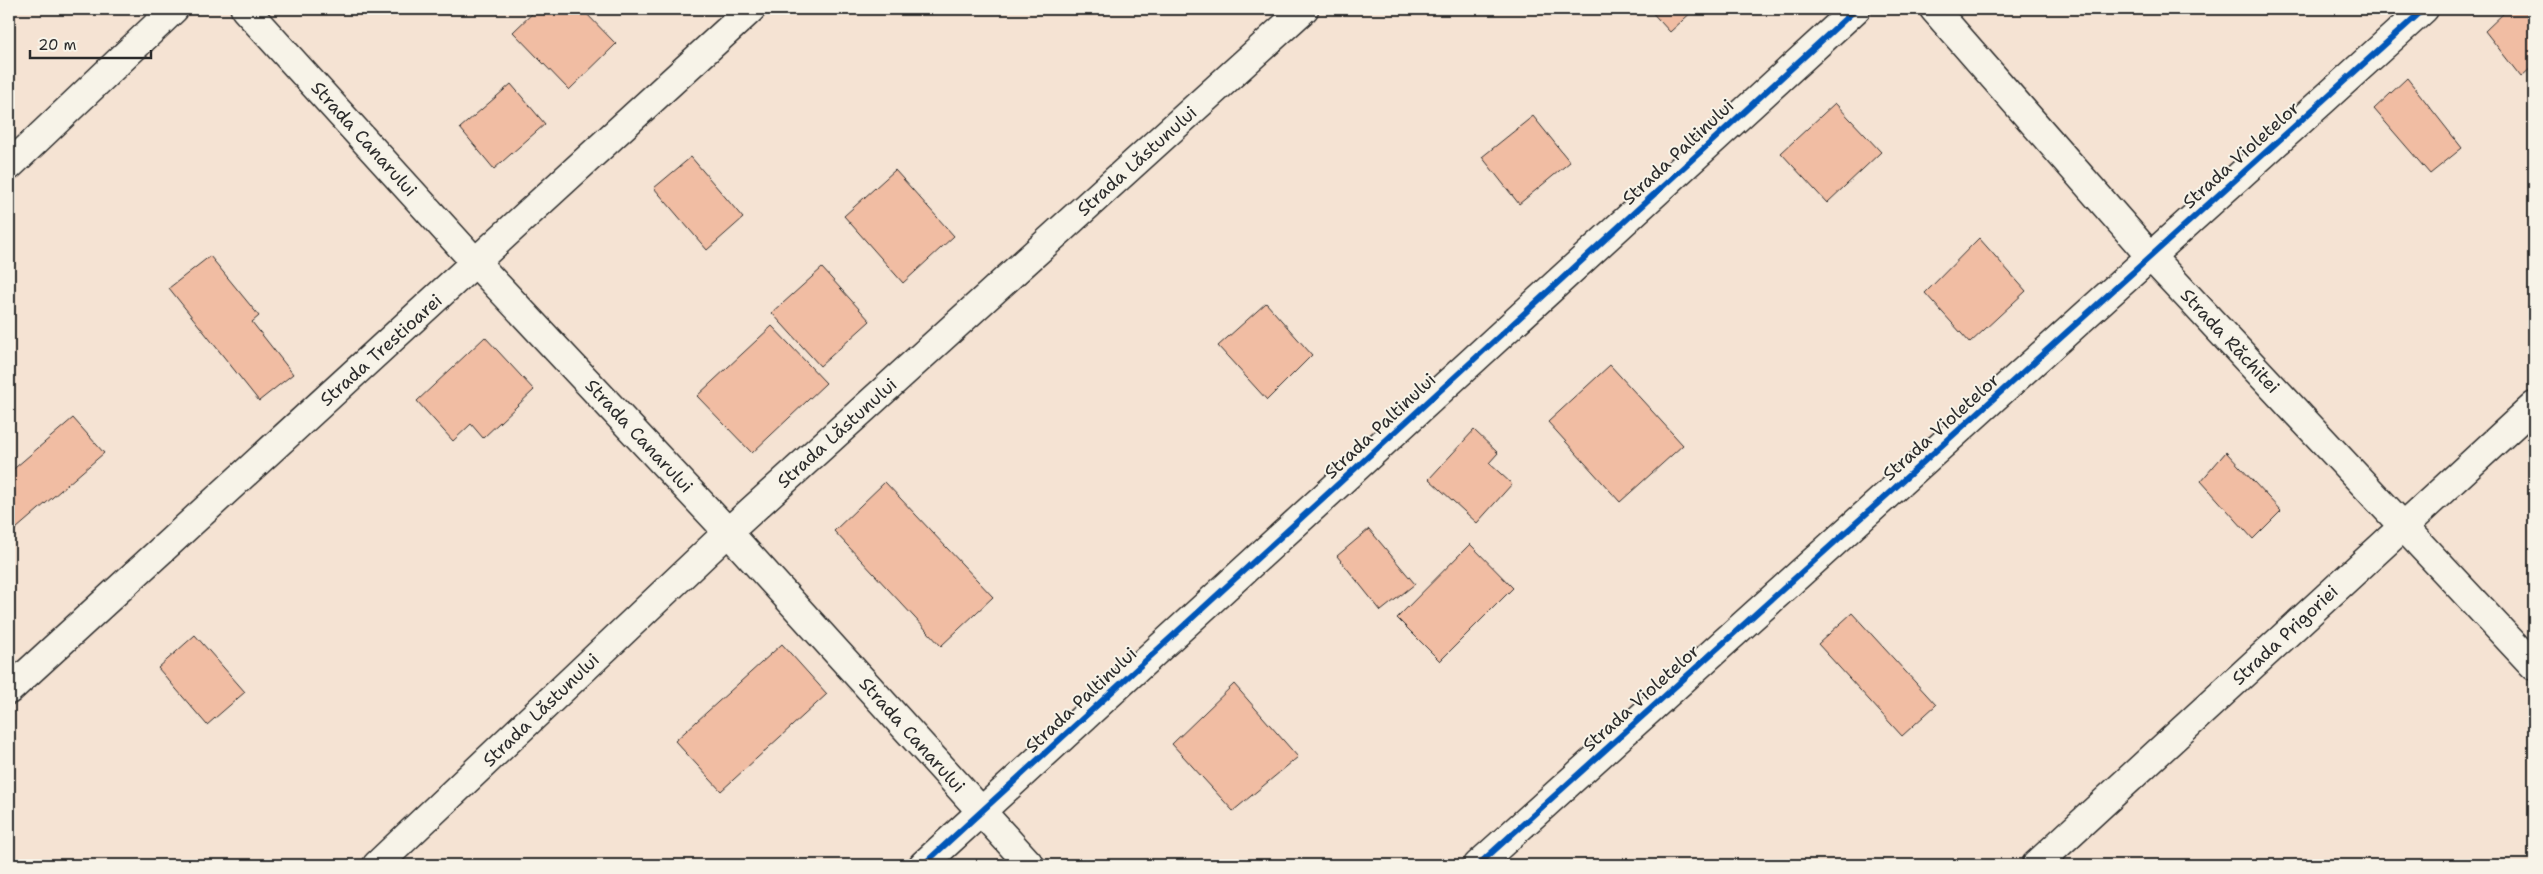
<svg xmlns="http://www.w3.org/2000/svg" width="2543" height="874" font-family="'Shantell Sans',sans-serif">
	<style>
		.building { fill: #f1bda3; stroke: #2b2b2b }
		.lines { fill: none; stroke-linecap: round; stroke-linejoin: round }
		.minor-casing { stroke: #2b2b2b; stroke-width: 31 }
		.minor { stroke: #f7f3e8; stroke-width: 28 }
		.cycleway-casing { stroke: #f7f3e8; stroke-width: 9 }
		.cycleway { stroke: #0057b8; stroke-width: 6 }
		.labels { text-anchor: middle; stroke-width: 4; stroke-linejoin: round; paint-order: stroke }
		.street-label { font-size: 18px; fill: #2b2b2b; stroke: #f7f3e8 }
	</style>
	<rect width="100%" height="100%" fill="#f5e3d3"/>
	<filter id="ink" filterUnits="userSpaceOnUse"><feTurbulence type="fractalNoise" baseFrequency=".02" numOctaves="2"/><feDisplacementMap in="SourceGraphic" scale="10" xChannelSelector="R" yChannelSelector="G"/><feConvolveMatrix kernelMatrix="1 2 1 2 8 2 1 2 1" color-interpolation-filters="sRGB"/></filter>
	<g filter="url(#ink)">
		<g class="building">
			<path d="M537 9H582L616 44 569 90 513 32Z"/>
			<path d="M1649 9H1695L1670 32Z"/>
			<path d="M2508 9H2527L2534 17V65L2521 77 2485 31Z"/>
			<path d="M2407 78 2462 148 2430 174 2374 109Z"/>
			<path d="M511 84 545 124 494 169 460 128Z"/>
			<path d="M1835 103 1881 152 1827 203 1781 153Z"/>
			<path d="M1533 116 1570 162 1519 204 1482 157Z"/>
			<path d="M691 157 743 218 707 250 654 188Z"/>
			<path d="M895 170 954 236 903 283 844 216Z"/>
			<path d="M1979 238 2026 291 1970 343 1925 293Z"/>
			<path d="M210 256 259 316 252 322 293 374 259 401 169 288Z"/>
			<path d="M822 268 870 321 820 366 772 313Z"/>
			<path d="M1266 303 1312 355 1267 400 1218 346Z"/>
			<path d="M772 326 826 383 752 453 697 396Z"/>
			<path d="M485 337 534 390 483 438 471 424 453 441 417 401Z"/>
			<path d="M1610 365 1683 445 1620 502 1548 422Z"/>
			<path d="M73 418 104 453 9 535V473Z"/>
			<path d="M1474 430 1498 453 1489 463 1512 484 1477 523 1429 479Z"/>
			<path d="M2226 452 2281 511 2253 539 2201 481Z"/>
			<path d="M885 482 993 597 941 646 834 531Z"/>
			<path d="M1369 529 1415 584 1381 611 1337 556Z"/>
			<path d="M1470 544 1513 588 1440 661 1397 618Z"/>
			<path d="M1852 613 1936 705 1902 736 1818 644Z"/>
			<path d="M195 635 245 692 207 725 158 668Z"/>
			<path d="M782 644 827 694 721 791 675 741Z"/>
			<path d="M1234 684 1298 757 1233 811 1172 744Z"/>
		</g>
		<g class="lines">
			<g class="minor-casing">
				<g id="minor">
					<path d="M245 9 476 263 728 532 1030 865"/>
					<path d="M1934 9 2151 257 2534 666"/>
					<path d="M9 166 174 9"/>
					<path d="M9 690 751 9"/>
					<path d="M377 865 728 532 1304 9"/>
					<path d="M923 865 1856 9"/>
					<path d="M1478 865 2424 9"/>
					<path d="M2036 865 2534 406"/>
				</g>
			</g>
			<use href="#minor" class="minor"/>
			<g class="cycleway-casing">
				<g id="cycleway">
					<path d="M923 865 1856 9"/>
					<path d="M1478 865 2424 9"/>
				</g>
			</g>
			<use href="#cycleway" class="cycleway"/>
		</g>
	</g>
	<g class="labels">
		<g class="street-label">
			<text transform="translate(364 139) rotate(48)" y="6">Strada Canarului</text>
			<text transform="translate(1678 152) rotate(-43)" y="6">Strada Paltinului</text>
			<text transform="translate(2241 155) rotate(-42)" y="6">Strada Violetelor</text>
			<text transform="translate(1137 161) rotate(-42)" y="6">Strada Lăstunului</text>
			<text transform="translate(2230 341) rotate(47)" y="6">Strada Răchitei</text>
			<text transform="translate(381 350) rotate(-42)" y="6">Strada Trestioarei</text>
			<text transform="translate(1380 426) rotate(-43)" y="6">Strada Paltinului</text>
			<text transform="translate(1941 427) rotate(-42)" y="6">Strada Violetelor</text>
			<text transform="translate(837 433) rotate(-42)" y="6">Strada Lăstunului</text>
			<text transform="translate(639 436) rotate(47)" y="6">Strada Canarului</text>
			<text transform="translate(2285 635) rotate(-43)" y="6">Strada Prigoriei</text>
			<text transform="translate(1641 698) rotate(-42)" y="6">Strada Violetelor</text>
			<text transform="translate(1081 700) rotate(-43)" y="6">Strada Paltinului</text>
			<text transform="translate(541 710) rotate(-44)" y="6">Strada Lăstunului</text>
			<text transform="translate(912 735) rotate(48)" y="6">Strada Canarului</text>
		</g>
	</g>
	<rect width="2543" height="874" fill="none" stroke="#f7f3e8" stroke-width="30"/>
	<rect x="15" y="15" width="2513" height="844" fill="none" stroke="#2b2b2b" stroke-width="2" filter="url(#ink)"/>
	<path d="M30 50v8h121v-8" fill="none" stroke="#2b2b2b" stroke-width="2.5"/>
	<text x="38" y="50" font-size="15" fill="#2b2b2b" stroke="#f7f3e8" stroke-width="4" paint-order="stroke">20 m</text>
</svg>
